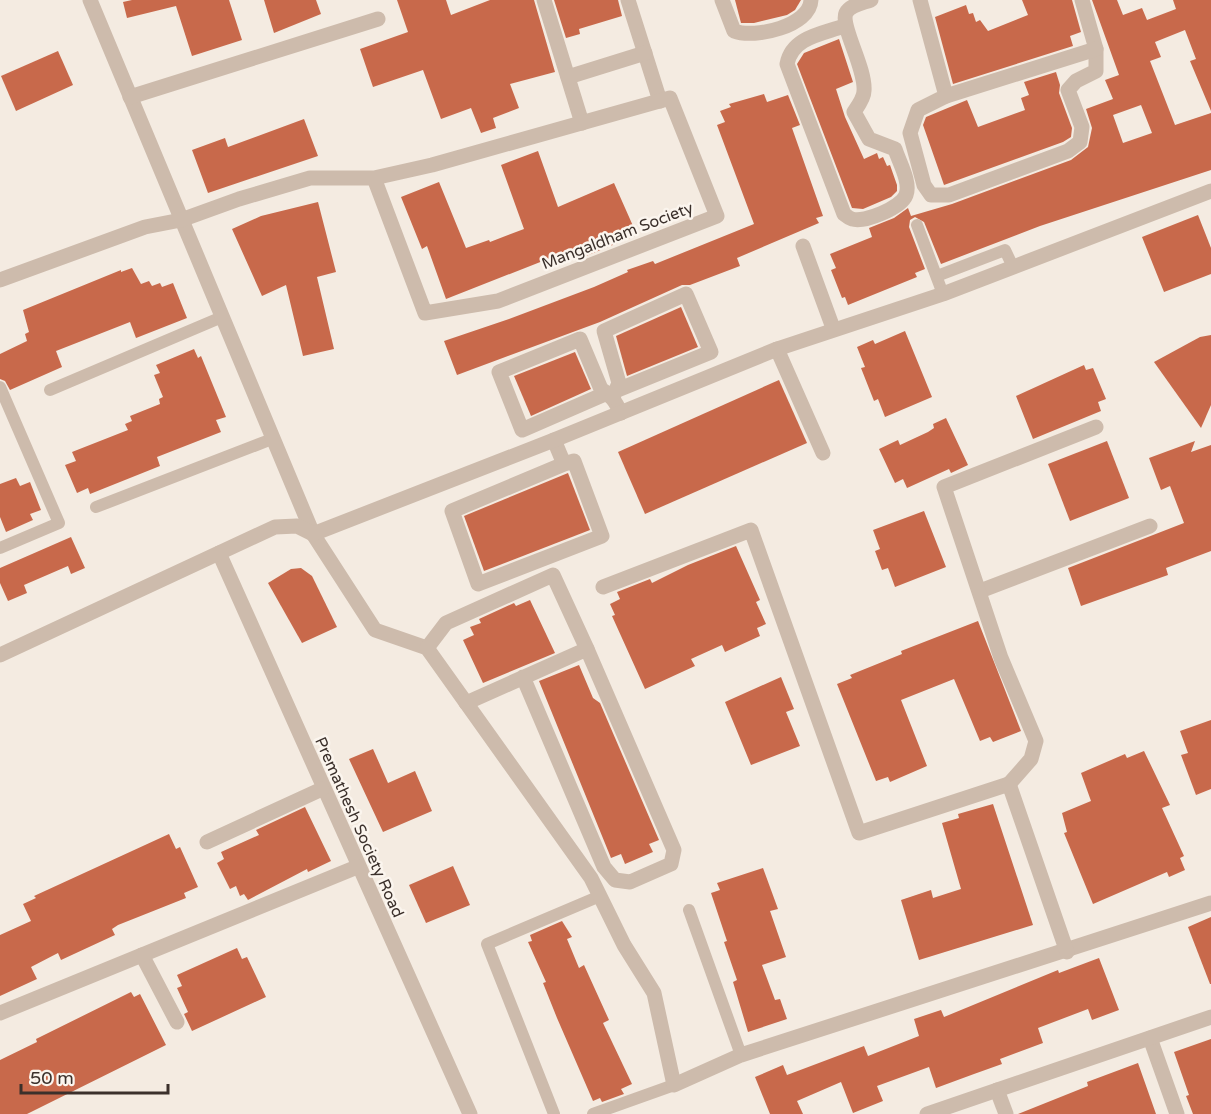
<svg xmlns="http://www.w3.org/2000/svg" width="1211" height="1114" font-family="'Varela Round',sans-serif">
	<style>
		.building { fill: #c8694b; fill-rule: evenodd }
		.lines { fill: none; stroke-linecap: round; stroke-linejoin: round }
		.lane { stroke: #cdbbac; stroke-width: 12 }
		.street { stroke: #cdbbac; stroke-width: 15 }
		.labels { text-anchor: middle; stroke-width: 5; stroke-linejoin: round; paint-order: stroke }
		.street-label { font-size: 16px; fill: #3b302b; stroke: #fbf5ee }
	</style>
	<rect width="100%" height="100%" fill="#f4ebe1"/>
	<g class="building">
		<path d="M132 0H229L242 40 192 56 176 6 127 18 123 2Z"/>
		<path d="M264 0H316L321 14 274 33Z"/>
		<path d="M397 0H446L451 15 490 0H534L555 72 510 84 519 108 493 118 496 128 481 133 471 108 441 119 423 70 373 87 360 49 408 32Z"/>
		<path d="M554 0H618L622 16 579 29 580 34 566 38Z"/>
		<path d="M735 0H801L795 10 787 15 754 23H741Z"/>
		<path d="M1022 0H1072L1081 32 1070 36 1073 46 953 84 935 17 966 5 969 14 973 13 976 22 980 20 988 31 1028 15Z"/>
		<path d="M1092 0H1117L1123 15 1142 8 1147 20 1176 9 1173 0H1211V111L1190 61 1196 59 1185 30 1155 42 1161 57 1150 61 1175 125 1211 113V170L1040 226 941 264 924 222 915 217 910 220 909 227 925 269 915 273 917 277 848 305 845 297 842 298 831 270 836 268 830 254 872 237 869 228 894 218 908 208 911 216 952 204 1071 160 1088 147 1092 128 1086 109 1113 99 1105 80 1119 75ZM1141 105 1152 133 1123 143 1113 115Z"/>
		<path d="M839 39 853 82 836 89 845 117 864 159 877 153 879 159 883 157 887 166 890 165 897 185V191L891 197 863 209 852 208 797 64 804 53Z"/>
		<path d="M58 51 73 85 16 111 1 76Z"/>
		<path d="M1056 72 1060 85 1059 93 1072 128 1071 137 1063 142 944 185 923 125 926 117 967 100 978 127 1025 110 1021 98 1029 95 1024 82Z"/>
		<path d="M764 94 767 102 788 95 800 125 792 128 823 216 816 218 819 223 737 258 740 266 690 285H682L600 322 457 375 444 341 509 319 594 287 628 272 627 270 653 261 655 264 754 224 717 125 725 122 720 111 731 107 729 104Z"/>
		<path d="M304 119 318 156 208 193 192 150 225 138 228 147Z"/>
		<path d="M538 151 558 207 614 183 637 235 586 256 581 246 446 299 427 246 422 249 401 197 439 182 466 248 489 240 490 242 524 229 501 165Z"/>
		<path d="M318 202 336 272 317 277 334 349 303 356 286 285 262 296 232 229 261 216Z"/>
		<path d="M1198 215 1211 248V274L1164 292 1142 237Z"/>
		<path d="M132 268 141 284 149 281 152 286 160 283 162 287 173 283 187 318 136 338 130 322 56 351 62 367 10 390 5 381 0 379V354L27 341 25 334 29 332 23 310 121 270V272Z"/>
		<path d="M681 307 698 347 627 376 616 336Z"/>
		<path d="M905 331 932 397 885 417 878 399 874 401 861 368 865 367 857 347 873 340 875 344Z"/>
		<path d="M1211 335V405L1201 428 1154 362 1200 337Z"/>
		<path d="M194 349 198 358 201 356 226 417 216 420 221 432 157 457 160 466 90 494 88 488 77 493 65 465 76 461 72 452 128 430 125 424 132 421 130 416 160 404 159 399 163 397 154 375 160 373 156 365Z"/>
		<path d="M575 352 591 389 531 416 514 376Z"/>
		<path d="M1084 365 1086 370 1093 368 1106 399 1098 402 1101 411 1033 439 1016 396Z"/>
		<path d="M779 380 807 443 645 514 618 452Z"/>
		<path d="M946 418 968 465 951 473 949 469 907 488 903 479 895 483 879 449 898 440 900 445 928 432 934 428 933 424Z"/>
		<path d="M1107 441 1129 498 1070 521 1048 464Z"/>
		<path d="M1195 441 1191 452 1211 445V551L1166 568 1168 575 1081 606 1068 568 1184 523 1170 486 1161 490 1149 458Z"/>
		<path d="M568 473 590 530 484 571 464 516Z"/>
		<path d="M16 478 20 486 30 482 41 510 30 514 33 520 6 532 0 517V484Z"/>
		<path d="M924 511 946 567 895 587 888 568 882 570 875 551 880 549 873 530Z"/>
		<path d="M71 537 85 568 71 574 68 566 24 585 27 593 8 601 0 583V568Z"/>
		<path d="M736 546 760 600 756 602 766 624 757 628 760 636 725 652 722 645 691 659 695 666 645 689 612 616 615 615 610 604 620 599 617 592 650 579 652 583 688 565Z"/>
		<path d="M301 568 312 576 337 627 302 643 268 583 291 569Z"/>
		<path d="M530 600 555 653 483 683 463 640 474 635 470 627 481 623 479 619 514 603 516 606Z"/>
		<path d="M978 621 1021 731 993 742 990 737 980 741 954 679 901 700 927 766 890 782 888 777 876 781 837 684 852 678 850 675 902 654 901 651Z"/>
		<path d="M579 665 593 698 600 703 659 840 649 844 653 852 625 864 621 854 611 858 539 681Z"/>
		<path d="M781 677 794 709 786 712 800 746 751 765 725 702Z"/>
		<path d="M1211 720V789L1196 795 1181 755 1188 753 1180 731Z"/>
		<path d="M373 749 388 783 415 771 432 811 383 832 349 759Z"/>
		<path d="M1144 751 1170 805 1162 808 1184 856 1180 858 1185 870 1169 877 1167 872 1093 904 1064 833 1067 832 1062 813 1091 801 1081 773 1125 754 1127 758Z"/>
		<path d="M993 804 1033 925 919 960 901 900 931 890 933 898 961 889 942 823 959 818 958 814Z"/>
		<path d="M305 807 331 861 308 872 307 869 248 900 244 894 240 896 236 886 230 889 217 863 224 859 221 852 259 835 256 830Z"/>
		<path d="M169 834 176 849 180 847 198 887 184 893 186 898 118 925 112 929 115 935 61 960 58 953 31 967 37 979 0 996V935L31 921 23 904 36 898 34 896Z"/>
		<path d="M453 866 470 905 426 923 409 885Z"/>
		<path d="M763 868 778 909 770 911 786 957 762 965 775 1000 780 999 787 1019 748 1032 733 982 737 980 724 942 727 941 711 893 720 890 717 883Z"/>
		<path d="M1211 917V984H1210L1188 927Z"/>
		<path d="M562 921 572 937 567 939 579 968 584 965 609 1020 603 1023 632 1084 621 1089 624 1094 602 1102 600 1098 593 1101 557 1018 543 983 546 982 528 942 532 941 530 935Z"/>
		<path d="M237 948 242 959 247 957 266 997 192 1031 184 1014 188 1012 177 988 182 986 177 975Z"/>
		<path d="M1099 958 1119 1010 1092 1020 1088 1009 1038 1028 1043 1043 1000 1059 1002 1064 974 1074 936 1088 929 1067 877 1086 883 1101 853 1113 841 1082 797 1101 803 1114H770L755 1077 783 1065 787 1075 864 1046 868 1056 919 1036 914 1019 941 1010 944 1017 1058 970 1059 973Z"/>
		<path d="M131 992 134 997 140 994 166 1045 27 1114H0V1060L37 1042 36 1039Z"/>
		<path d="M1211 1039V1114H1193L1186 1096 1189 1095 1174 1052Z"/>
		<path d="M1138 1063 1156 1114H1018L1088 1086 1087 1082Z"/>
	</g>
	<g class="lines">
		<g class="lane">
			<path d="M917 225 943 294"/>
			<path d="M937 276 1005 250 1013 267"/>
			<path d="M0 387 59 523 0 548"/>
			<path d="M50 390 222 317"/>
			<path d="M96 507 272 439"/>
			<path d="M689 910 741 1055"/>
			<path d="M554 1114 487 944 600 896"/>
			<path d="M593 1114 674 1085"/>
		</g>
		<g class="street">
			<path d="M90 0 313 534 375 630 427 648 591 878 624 945 654 993 674 1085 741 1055 1211 903"/>
			<path d="M544 0 582 123"/>
			<path d="M628 0 660 101"/>
			<path d="M722 0 734 31C755 39 810 26 811 0"/>
			<path d="M920 0 946 96 918 110 910 133 924 185 931 195H949L1068 151 1080 142 1082 127 1068 90 1076 81 1096 71V49L1082 0"/>
			<path d="M844 26C822 34 792 37 787 64L844 214C846 215 848 218 852 219 864 223 901 208 906 195 911 182 899 162 895 149L869 139 854 112C858 106 864 98 864 91 866 68 840 26 846 13 850 5 863 3 871 0"/>
			<path d="M568 77 645 53"/>
			<path d="M946 96 1096 49"/>
			<path d="M130 97 378 19"/>
			<path d="M803 246 833 328"/>
			<path d="M0 280 145 227 181 220 239 199 310 178H374L432 165 670 98 717 216 498 301 425 313 374 178"/>
			<path d="M777 349 823 453"/>
			<path d="M607 393 522 430 499 372 580 339 601 389C612 396 615 401 621 413"/>
			<path d="M613 397 619 383 604 331 686 294 711 352 615 391"/>
			<path d="M554 440 564 464 574 461 602 536 478 584 452 511 564 464"/>
			<path d="M219 553 470 1114"/>
			<path d="M603 587 751 530 859 833 1009 784 1067 952"/>
			<path d="M980 591 1150 526"/>
			<path d="M427 648 446 623 553 575 587 649"/>
			<path d="M0 655 275 527 297 526 313 534 554 440 777 349 943 294 1211 191"/>
			<path d="M466 703 587 649 674 850 671 864 630 882 615 880 604 867 523 677"/>
			<path d="M1009 784 1031 759 1036 741 1001 658 944 487 1096 427"/>
			<path d="M207 842 322 789"/>
			<path d="M142 955 177 1022"/>
			<path d="M0 1013 357 867"/>
			<path d="M1150 1038 1177 1114"/>
			<path d="M997 1090 1006 1114"/>
			<path d="M927 1114 1211 1017"/>
		</g>
	</g>
	<g class="labels">
		<g class="street-label">
			<text transform="translate(617 235) rotate(-21)" y="6">Mangaldham Society</text>
			<text transform="translate(360 827) rotate(66)" y="6">Premathesh Society Road</text>
		</g>
	</g>
	<path d="M21 1084v9h147v-9" fill="none" stroke="#3b302b" stroke-width="3"/>
	<text x="30" y="1084" font-size="18" fill="#3b302b" stroke="#fbf5ee" stroke-width="4.5" paint-order="stroke">50 m</text>
</svg>
